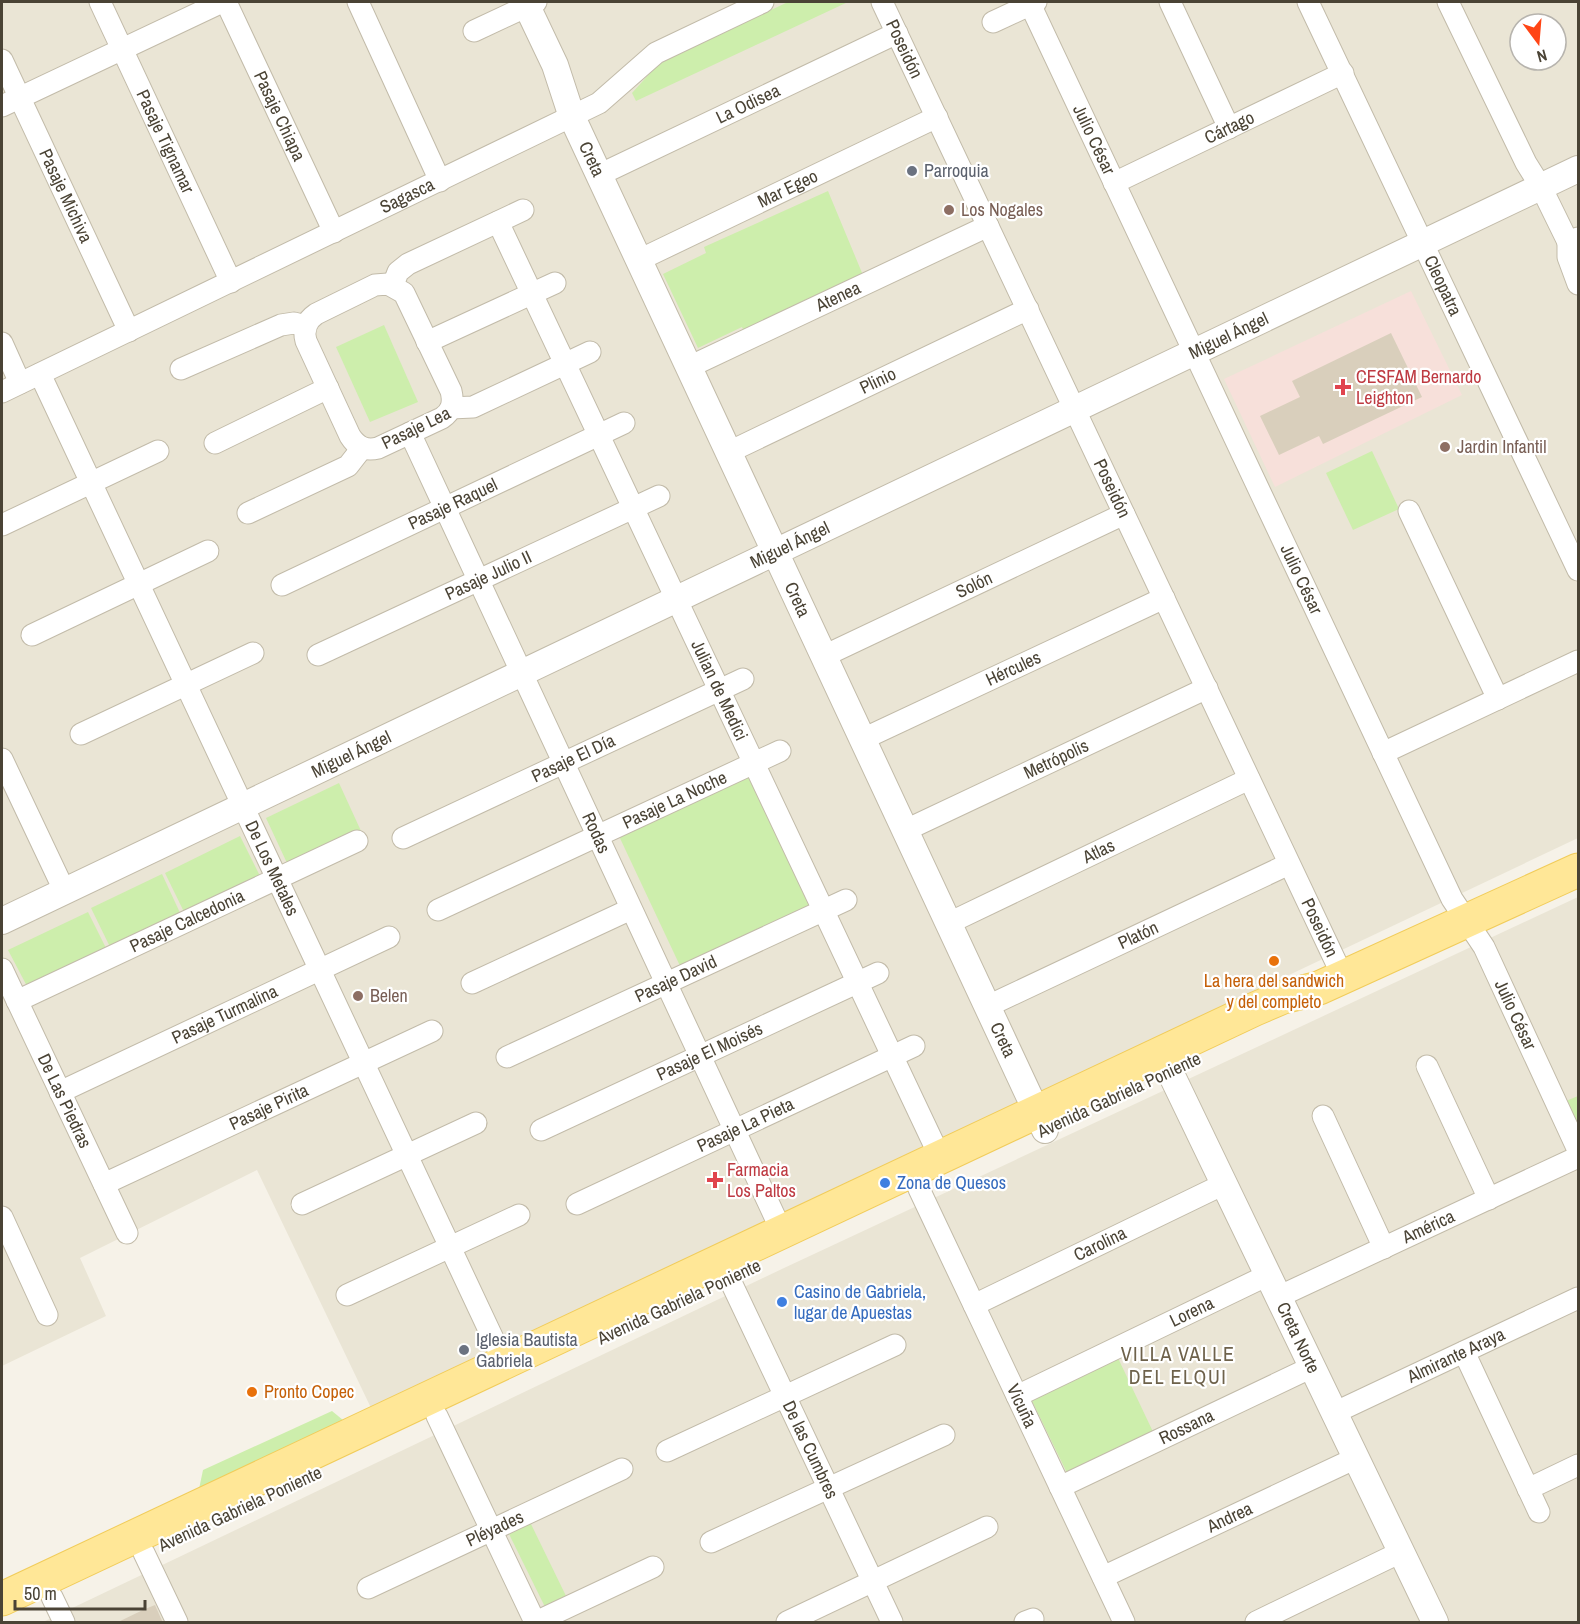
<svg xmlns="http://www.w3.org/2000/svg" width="1580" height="1624" font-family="'Archivo Narrow',sans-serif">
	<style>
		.residential { fill: #eae5d5; fill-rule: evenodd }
		.medical { fill: #f7e0da }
		.green { fill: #cdeeac }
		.building { fill: #d9cfbc }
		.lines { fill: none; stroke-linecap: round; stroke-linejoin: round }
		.minor-casing { stroke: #c2bba9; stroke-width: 23 }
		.tertiary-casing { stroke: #c2bba9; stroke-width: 28 }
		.primary-casing { stroke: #f1cc5a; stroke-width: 35 }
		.minor { stroke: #fff; stroke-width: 21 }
		.tertiary { stroke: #fff; stroke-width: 26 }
		.primary { stroke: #ffe797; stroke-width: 33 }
		.worship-dot { fill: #6b7280; stroke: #fff; stroke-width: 2 }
		.education-dot { fill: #8d6e63; stroke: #fff; stroke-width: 2 }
		.health-dot { fill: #e0444e; stroke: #fff; stroke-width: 2 }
		.food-dot { fill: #e8710a; stroke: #fff; stroke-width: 2 }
		.shop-dot { fill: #3f7fe0; stroke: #fff; stroke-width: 2 }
		.labels { text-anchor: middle; stroke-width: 4.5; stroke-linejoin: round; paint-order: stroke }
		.street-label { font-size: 18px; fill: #4a4335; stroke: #fff }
		.worship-label { font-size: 18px; fill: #5b616d; stroke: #fff; text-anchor: start }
		.education-label { font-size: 18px; fill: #785e54; stroke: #fff; text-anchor: start }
		.health-label { font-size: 18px; fill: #be3a42; stroke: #fff; text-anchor: start }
		.food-label { font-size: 18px; fill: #c56008; stroke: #fff }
		.shop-label { font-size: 18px; fill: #366cbe; stroke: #fff; text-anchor: start }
		.neighbourhood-label { font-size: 20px; letter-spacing: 1.5px; fill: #6e624b; stroke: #fff }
	</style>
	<rect width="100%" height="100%" fill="#f6f2e8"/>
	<g class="residential">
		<path d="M2 2H1578V838L372 1410 257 1170 80 1258 106 1316 2 1366ZM1520 24H1556V60H1520Z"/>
		<path d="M1578 897V1622H43L784 1268Z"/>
	</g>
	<path class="medical" d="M1411 291 1462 395 1275 487 1224 379Z"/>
	<g class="green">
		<path d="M788 2H848L636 101 632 93 660 62Z"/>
		<path d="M828 191 865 280 745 334 742 327 698 348 663 274 706 253 704 247Z"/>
		<path d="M384 325 418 402 370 422 336 347Z"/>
		<path d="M1372 451 1399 509 1353 530 1326 473Z"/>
		<path d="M749 770 812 907 681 968 618 834Z"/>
		<path d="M339 783 361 831 287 863 266 818Z"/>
		<path d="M240 836 261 878 185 914 165 873Z"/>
		<path d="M162 874 181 915 111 949 91 908Z"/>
		<path d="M88 912 107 950 29 990 8 950Z"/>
		<path d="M1578 1096V1127L1566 1101Z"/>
		<path d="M1118 1358 1155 1436 1068 1475 1031 1399Z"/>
		<path d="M332 1411 360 1434 194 1513 203 1470Z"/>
		<path d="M530 1522 567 1598 546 1609 508 1532Z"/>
	</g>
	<g class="building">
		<path d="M1391 333 1422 397 1323 444 1319 436 1279 455 1260 416 1300 397 1292 381Z"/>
		<path d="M155 1605 163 1623H116L145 1609Z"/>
	</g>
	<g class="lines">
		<g class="minor-casing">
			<g id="minor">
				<path id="s1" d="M100 2 231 282"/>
				<path id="s2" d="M226 2 334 232"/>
				<path d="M358 2 440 181"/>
				<path id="s3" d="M882 2 1343 977"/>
				<path d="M1170 2 1229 128"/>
				<path id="s4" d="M1308 2 1578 570"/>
				<path d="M1448 2 1526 163 1541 187 1568 242"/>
				<path id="s5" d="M1030 4 1452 899 1484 947 1578 1150"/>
				<path d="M993 22 1036 2"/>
				<path d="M474 31 536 2"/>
				<path id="s6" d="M2 60 129 331"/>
				<path d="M2 106 222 2"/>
				<path id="s7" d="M599 175 897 33"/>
				<path id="s8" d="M1114 183 1343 73"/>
				<path id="s9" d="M498 222 940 1157"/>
				<path d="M1578 238 1568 242V257L1578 284"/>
				<path id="s10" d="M639 260 937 117"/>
				<path d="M388 284 404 293 451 391C454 403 452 411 442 418L378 448C366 451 357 447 350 436L306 341C303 330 306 321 316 314L375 285Z"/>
				<path d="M393 285 398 272 408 264 523 210"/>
				<path d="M427 342 555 283"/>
				<path d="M2 343 20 383"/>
				<path id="s11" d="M689 367 988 226"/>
				<path d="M181 369 281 325 294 323 305 326"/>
				<path id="s12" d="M40 374 504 1362"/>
				<path id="s13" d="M2 392 599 103 656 53 763 2"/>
				<path d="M451 408 473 407 590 352"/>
				<path id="s14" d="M410 433 782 1232"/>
				<path d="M215 443 328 388"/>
				<path id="s15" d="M729 452 1028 309"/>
				<path d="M1409 511 1498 699"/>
				<path d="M248 513 348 466 362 448"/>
				<path d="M2 525 158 451"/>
				<path id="s16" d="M282 585 624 423"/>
				<path d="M32 635 208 551"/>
				<path id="s17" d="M318 655 659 496"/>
				<path id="s18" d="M824 656 1124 514"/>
				<path d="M81 734 253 653"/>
				<path id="s19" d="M863 739 1164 598"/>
				<path d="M1383 753 1578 661"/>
				<path d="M2 759 64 890"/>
				<path id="s20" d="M906 830 1207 688"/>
				<path id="s21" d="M403 838 743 679"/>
				<path id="s22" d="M438 910 780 751"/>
				<path id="s23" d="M949 923 1249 779"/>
				<path id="s24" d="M2 969 127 1233"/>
				<path d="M472 983 631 909"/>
				<path id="s25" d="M17 1001 357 841"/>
				<path id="s26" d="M988 1006 1289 864"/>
				<path id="s27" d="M507 1057 846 900"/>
				<path d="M1427 1066 1489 1199"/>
				<path id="s28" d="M60 1092 389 937"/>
				<path d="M1323 1116 1384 1248"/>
				<path id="s29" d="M541 1130 878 973"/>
				<path id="s30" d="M104 1184 432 1031"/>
				<path id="s31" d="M919 1189 1124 1622"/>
				<path d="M302 1204 476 1123"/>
				<path id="s32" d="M577 1204 914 1046"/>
				<path d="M2 1217 47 1315"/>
				<path id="s33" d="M729 1278 892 1622"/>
				<path d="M347 1295 519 1215"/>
				<path id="s34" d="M1278 1297 1578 1157"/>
				<path id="s35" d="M974 1305 1224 1184"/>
				<path d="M1464 1352 1539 1512"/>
				<path id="s36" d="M1017 1396 1268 1275"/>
				<path id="s37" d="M1334 1413 1578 1298"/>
				<path d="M437 1416 535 1622"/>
				<path d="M667 1451 895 1345"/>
				<path id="s38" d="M1060 1487 1312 1367"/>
				<path d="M1528 1489 1578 1465"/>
				<path d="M711 1542 944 1435"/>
				<path d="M144 1553 177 1622"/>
				<path id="s39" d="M1103 1577 1356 1458"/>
				<path id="s40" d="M368 1588 622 1469"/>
				<path d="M52 1597 64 1622"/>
				<path d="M536 1622 653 1567"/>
				<path d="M787 1622 987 1527"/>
				<path d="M1025 1622 1033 1619"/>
				<path d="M1256 1622 1401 1552"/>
			</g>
		</g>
		<g class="tertiary-casing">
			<g id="tertiary">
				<path id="s41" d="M525 2 555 65 572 117 1045 1130"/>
				<path id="s42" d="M2 921 1578 169"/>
				<path id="s43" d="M1161 1053 1435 1622"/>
			</g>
		</g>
		<g class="primary-casing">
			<path id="primary" d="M2 1599 1255 1009 1283 997 1319 988 1578 870"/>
		</g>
		<use href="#minor" class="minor"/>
		<use href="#tertiary" class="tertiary"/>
		<use href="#primary" class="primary"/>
	</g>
	<g class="worship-dot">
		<circle cx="912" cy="171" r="6"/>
		<circle cx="464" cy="1350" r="6"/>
	</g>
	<g class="education-dot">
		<circle cx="949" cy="210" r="6"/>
		<circle cx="1445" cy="447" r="6"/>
		<circle cx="358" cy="996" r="6"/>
	</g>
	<g class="health-dot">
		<path d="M1340 378h6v6h6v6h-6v6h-6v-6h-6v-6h6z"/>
		<path d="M712 1171h6v6h6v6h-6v6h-6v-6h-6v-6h6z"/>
	</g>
	<g class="food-dot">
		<circle cx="1274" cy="961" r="6"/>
		<circle cx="252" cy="1392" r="6"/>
	</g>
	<g class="shop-dot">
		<circle cx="885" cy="1183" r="6"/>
		<circle cx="782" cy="1302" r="6"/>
	</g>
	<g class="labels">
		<g class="street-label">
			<text dy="6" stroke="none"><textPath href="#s3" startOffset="52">Poseidón</textPath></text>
			<text dy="6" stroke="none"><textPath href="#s7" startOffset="165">La Odisea</textPath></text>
			<text dy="6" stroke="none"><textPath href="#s2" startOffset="126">Pasaje Chiapa</textPath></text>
			<text dy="6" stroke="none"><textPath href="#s8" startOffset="128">Cártago</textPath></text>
			<text dy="6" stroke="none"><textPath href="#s5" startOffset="150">Julio César</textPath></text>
			<text dy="6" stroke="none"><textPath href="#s1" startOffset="154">Pasaje Tignamar</textPath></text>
			<text dy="6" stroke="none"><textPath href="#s41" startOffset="171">Creta</textPath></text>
			<text dy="6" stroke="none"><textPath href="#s10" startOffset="165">Mar Egeo</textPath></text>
			<text dy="6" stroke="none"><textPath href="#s6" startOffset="150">Pasaje Michiva</textPath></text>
			<text dy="6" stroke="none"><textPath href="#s13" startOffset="450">Sagasca</textPath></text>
			<text dy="6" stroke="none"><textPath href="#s4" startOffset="314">Cleopatra</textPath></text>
			<text dy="6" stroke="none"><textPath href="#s11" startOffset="165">Atenea</textPath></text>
			<text dy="6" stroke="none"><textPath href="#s42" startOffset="1359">Miguel Ángel</textPath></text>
			<text dy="6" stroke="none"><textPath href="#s15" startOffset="165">Plinio</textPath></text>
			<text transform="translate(416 428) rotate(-26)" y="6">Pasaje Lea</text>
			<text dy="6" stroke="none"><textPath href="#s3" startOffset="538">Poseidón</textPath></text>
			<text dy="6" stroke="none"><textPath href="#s16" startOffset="189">Pasaje Raquel</textPath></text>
			<text dy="6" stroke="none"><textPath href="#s42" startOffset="873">Miguel Ángel</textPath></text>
			<text dy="6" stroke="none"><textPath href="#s17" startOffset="188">Pasaje Julio II</textPath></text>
			<text dy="6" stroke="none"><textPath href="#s5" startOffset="636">Julio César</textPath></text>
			<text dy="6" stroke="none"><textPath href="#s18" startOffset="166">Solón</textPath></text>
			<text dy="6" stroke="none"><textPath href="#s41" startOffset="657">Creta</textPath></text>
			<text dy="6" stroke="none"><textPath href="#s19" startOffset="166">Hércules</textPath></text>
			<text dy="6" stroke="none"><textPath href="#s9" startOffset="518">Julian de Medici</textPath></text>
			<text dy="6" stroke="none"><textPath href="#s42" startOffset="387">Miguel Ángel</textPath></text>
			<text dy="6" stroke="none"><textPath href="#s21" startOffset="188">Pasaje El Día</textPath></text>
			<text dy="6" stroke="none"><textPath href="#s20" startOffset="166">Metrópolis</textPath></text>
			<text dy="6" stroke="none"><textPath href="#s22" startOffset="261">Pasaje La Noche</textPath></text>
			<text dy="6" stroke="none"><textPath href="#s14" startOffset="441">Rodas</textPath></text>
			<text dy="6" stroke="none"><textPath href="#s23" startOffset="166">Atlas</textPath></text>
			<text dy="6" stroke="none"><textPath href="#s12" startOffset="546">De Los Metales</textPath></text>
			<text dy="6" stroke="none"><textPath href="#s25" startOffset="188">Pasaje Calcedonia</textPath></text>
			<text dy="6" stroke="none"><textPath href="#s3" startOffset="1024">Poseidón</textPath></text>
			<text dy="6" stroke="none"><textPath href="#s26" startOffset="166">Platón</textPath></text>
			<text dy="6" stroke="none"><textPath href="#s27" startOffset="186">Pasaje David</textPath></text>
			<text dy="6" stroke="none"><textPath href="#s28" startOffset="182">Pasaje Turmalina</textPath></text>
			<text dy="6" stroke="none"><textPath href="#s5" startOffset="1122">Julio César</textPath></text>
			<text dy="6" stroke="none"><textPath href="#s41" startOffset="1143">Creta</textPath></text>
			<text dy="6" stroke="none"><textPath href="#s29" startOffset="186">Pasaje El Moisés</textPath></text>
			<text transform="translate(1119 1095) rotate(-25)" y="6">Avenida Gabriela Poniente</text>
			<text dy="6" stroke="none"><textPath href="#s24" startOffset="146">De Las Piedras</textPath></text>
			<text dy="6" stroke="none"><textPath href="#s30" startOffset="182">Pasaje Pirita</textPath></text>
			<text dy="6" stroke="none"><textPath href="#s32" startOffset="186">Pasaje La Pieta</textPath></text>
			<text dy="6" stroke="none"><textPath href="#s34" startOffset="166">América</textPath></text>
			<text dy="6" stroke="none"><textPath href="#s35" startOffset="140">Carolina</textPath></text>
			<text transform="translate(679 1302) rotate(-25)" y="6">Avenida Gabriela Poniente</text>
			<text dy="6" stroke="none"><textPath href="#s36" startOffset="194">Lorena</textPath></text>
			<text dy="6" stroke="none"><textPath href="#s43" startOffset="316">Creta Norte</textPath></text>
			<text dy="6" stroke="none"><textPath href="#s37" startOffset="135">Almirante Araya</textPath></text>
			<text dy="6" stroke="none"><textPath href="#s31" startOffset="240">Vicuña</textPath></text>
			<text dy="6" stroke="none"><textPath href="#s38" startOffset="140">Rossana</textPath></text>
			<text dy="6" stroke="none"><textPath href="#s33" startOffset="190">De las Cumbres</textPath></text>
			<text transform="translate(240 1509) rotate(-25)" y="6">Avenida Gabriela Poniente</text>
			<text dy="6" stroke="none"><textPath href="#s39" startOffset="140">Andrea</textPath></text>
			<text dy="6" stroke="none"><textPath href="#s40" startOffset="140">Pléyades</textPath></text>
		</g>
		<g class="worship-label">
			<text x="924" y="177">Parroquia</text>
			<text x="476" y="1346">Iglesia Bautista<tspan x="476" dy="21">Gabriela</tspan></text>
		</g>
		<g class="education-label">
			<text x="961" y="216">Los Nogales</text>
			<text x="1457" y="453">Jardin Infantil</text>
			<text x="370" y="1002">Belen</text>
		</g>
		<g class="health-label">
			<text x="1356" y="383">CESFAM Bernardo<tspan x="1356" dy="21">Leighton</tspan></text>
			<text x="727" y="1176">Farmacia<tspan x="727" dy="21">Los Paltos</tspan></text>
		</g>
		<g class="food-label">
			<text x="1274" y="987">La hera del sandwich<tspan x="1274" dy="21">y del completo</tspan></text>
			<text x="264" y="1398" text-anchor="start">Pronto Copec</text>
		</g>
		<g class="shop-label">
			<text x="897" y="1189">Zona de Quesos</text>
			<text x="794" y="1298">Casino de Gabriela,<tspan x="794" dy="21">lugar de Apuestas</tspan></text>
		</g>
		<g class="neighbourhood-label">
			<text x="1178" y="1361">VILLA VALLE<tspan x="1178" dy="23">DEL ELQUI</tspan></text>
		</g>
	</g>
	<rect width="1580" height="1624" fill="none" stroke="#4a4335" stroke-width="6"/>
	<g transform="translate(1538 42) rotate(164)"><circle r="28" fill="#ffffff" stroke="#b7b4ae" stroke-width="1.5"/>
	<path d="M0-4.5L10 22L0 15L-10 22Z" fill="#ff4515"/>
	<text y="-9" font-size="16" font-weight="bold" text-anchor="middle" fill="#4a4335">N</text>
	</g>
	<path d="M15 1600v9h130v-9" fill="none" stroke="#4a4335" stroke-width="3"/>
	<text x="24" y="1600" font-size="18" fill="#4a4335" stroke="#ffffff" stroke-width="4.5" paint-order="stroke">50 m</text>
</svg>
